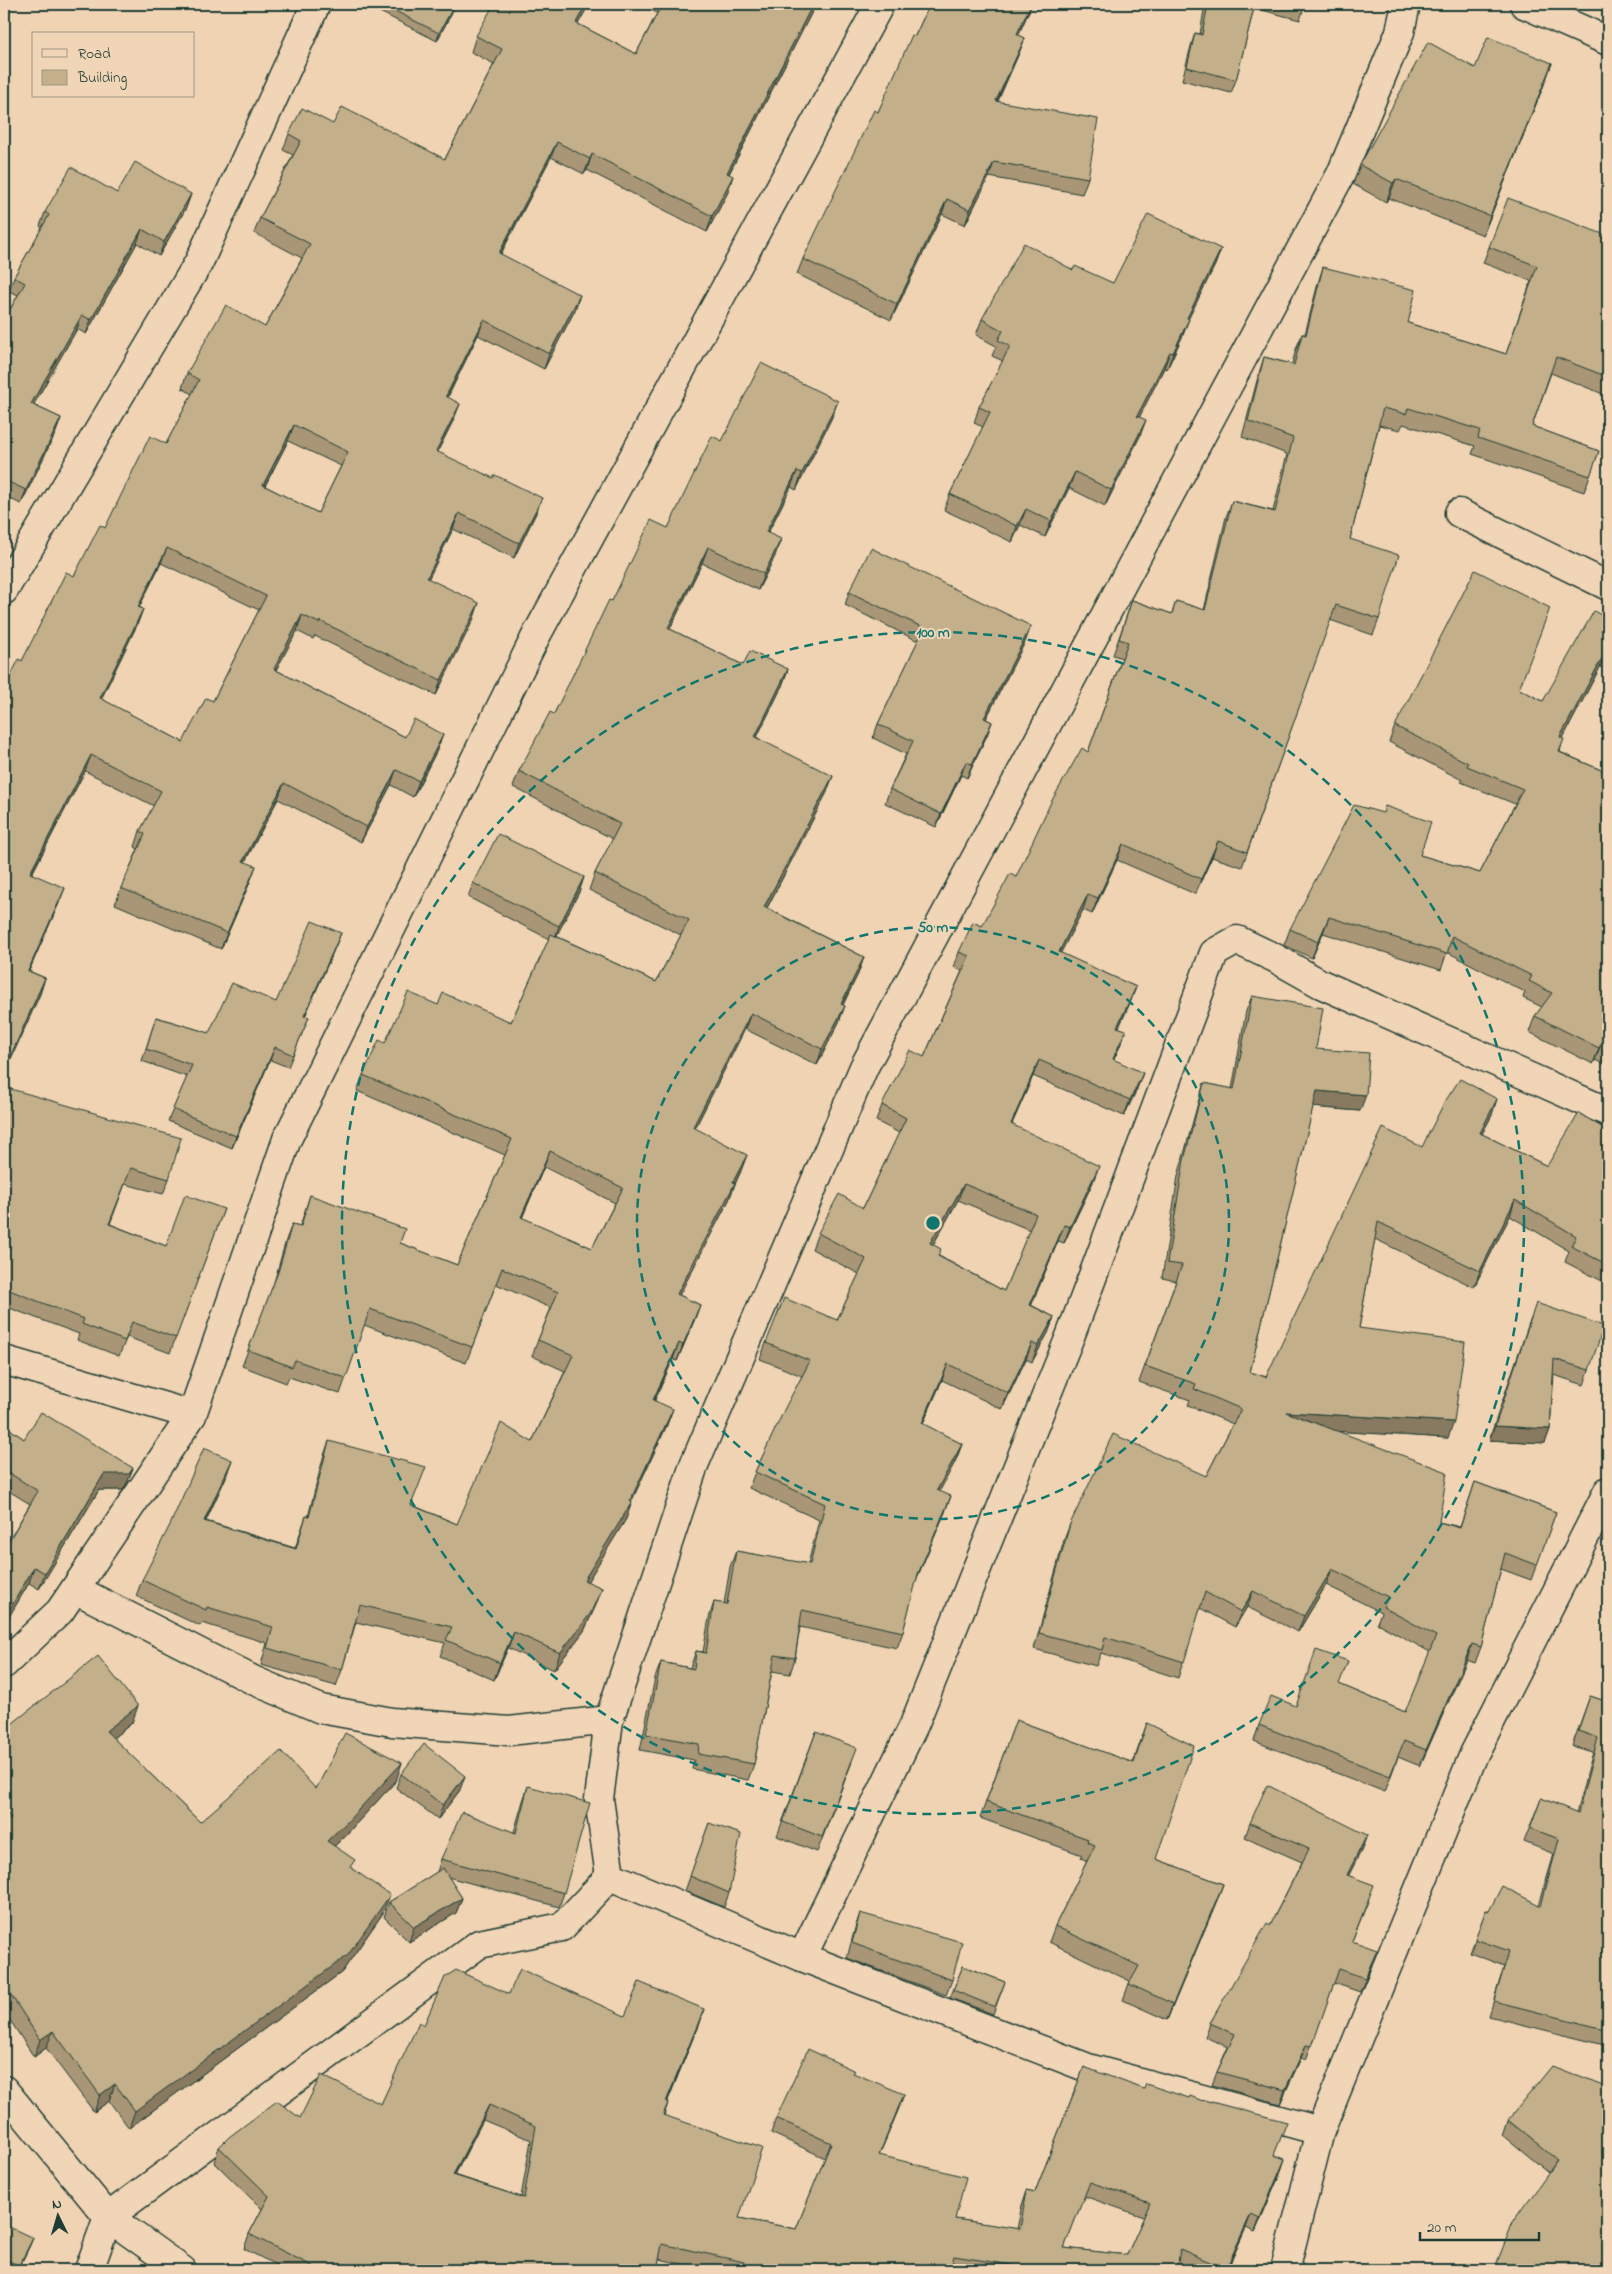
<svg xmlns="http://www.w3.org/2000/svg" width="1612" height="2274" font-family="'Indie Flower',sans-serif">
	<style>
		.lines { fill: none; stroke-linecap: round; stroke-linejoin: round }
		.street-casing { stroke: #1f3d34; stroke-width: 31 }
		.secondary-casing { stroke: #1f3d34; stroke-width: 31 }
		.street { stroke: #f1d5b7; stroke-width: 28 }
		.secondary { stroke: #f1d5b7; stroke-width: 28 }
		.wall { fill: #a89676; stroke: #1f3d34; fill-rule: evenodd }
		.shaded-wall { fill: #887a60; stroke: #1f3d34 }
		.building { fill: #c3af89; stroke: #1f3d34; fill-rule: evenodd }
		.ring { fill: none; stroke: #0f766e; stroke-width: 2.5; stroke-dasharray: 9 6 }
		.centre { fill: #0f766e; stroke: #f1d5b7; stroke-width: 2.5 }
		.ring-label { font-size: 15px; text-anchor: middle; font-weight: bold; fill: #0f766e; stroke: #f1d5b7; stroke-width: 4; stroke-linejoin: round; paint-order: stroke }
	</style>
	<rect width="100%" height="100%" fill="#f0d3b2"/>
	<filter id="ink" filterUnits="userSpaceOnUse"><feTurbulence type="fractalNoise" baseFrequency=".02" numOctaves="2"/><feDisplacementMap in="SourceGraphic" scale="10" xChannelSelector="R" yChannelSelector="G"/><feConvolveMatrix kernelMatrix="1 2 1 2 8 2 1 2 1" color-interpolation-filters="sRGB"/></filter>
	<g filter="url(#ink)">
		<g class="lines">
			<g class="street-casing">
				<g id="street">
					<path d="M1524 4 1608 41"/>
					<path d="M1459 513 1608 586"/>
					<path d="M4 590 199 262 316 4"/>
					<path d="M4 1360 192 1415"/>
					<path d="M75 1589 255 1681 321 1709 392 1722 509 1731 609 1720"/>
					<path d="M4 1664 60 1611 192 1415 287 1139 537 634 880 4"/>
					<path d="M610 1876 599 1799 609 1720 694 1465 864 1067 1341 174 1400 32 1406 4"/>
					<path d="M802 1957 914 1725 1071 1334 1214 953 1237 940 1275 958 1321 984 1608 1112"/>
					<path d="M89 2270 108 2217 479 1944 562 1927 610 1876 802 1957 1088 2068 1320 2131"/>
					<path d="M1285 2270 1320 2131 1474 1754 1608 1491"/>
				</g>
			</g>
			<g class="secondary-casing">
				<path id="secondary" d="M4 2090 108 2217 182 2270"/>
			</g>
			<use href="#street" class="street"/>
			<use href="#secondary" class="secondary"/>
		</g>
		<g class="wall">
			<path d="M381 4H455L452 12 437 41 378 11Z"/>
			<path d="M589 4 578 24 636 54 657 13 639 4H816L729 174 728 192 707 232 587 170 584 174 551 157 501 254 575 310 544 369 478 335 448 397 454 419 437 452 536 513 514 558 453 529 428 579 474 618 436 695 315 636 313 639 297 631 276 670 405 737 437 750 413 797 391 785 361 842 278 799 245 862 250 882 221 949 115 904 121 888 138 849 135 847 140 831 154 806 85 771 32 874 59 903 29 971 45 978 40 994 4 1074V689L22 661 105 528 166 444 192 394 182 388 187 373 265 327 302 258 254 233 260 218 293 155 283 150 289 134 333 124 445 159 494 64 471 52 476 36ZM288 441 341 466 318 513 265 486ZM161 563 259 610 213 701 183 742 101 699 137 625 143 609 139 607Z"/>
			<path d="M930 4H1032L1018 35 1025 38 1019 53 998 101 1088 178 1082 194 989 177 965 225 942 214 891 320 797 274 803 259 878 112 915 36Z"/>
			<path d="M1205 4H1305L1300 20 1254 8 1236 80 1231 93 1182 80 1191 46 1195 33 1200 34Z"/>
			<path d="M1552 63 1545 82 1483 235 1389 198 1386 202 1353 184 1360 165 1475 68Z"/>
			<path d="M117 193 191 194 186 208 159 256 137 243 86 334 77 329 33 405 61 418 56 432 21 504 4 496V320L18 295 9 291 14 277 42 228 40 226 45 212Z"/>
			<path d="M1608 236V396L1551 373 1532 426 1599 451 1584 492 1472 454 1475 446 1403 424 1400 430 1379 425 1350 539 1379 619 1373 635 1330 620 1242 867 1212 857 1195 894 1117 860 1092 914 1083 910 1060 953 1136 987 1130 1003 1119 1027 1120 1046 1114 1059 1137 1089 1124 1116 1033 1076 1012 1124 1093 1182 1064 1243 1058 1241 1031 1305 1054 1317 1048 1333 1032 1362 1026 1359 1002 1409 942 1380 923 1424 962 1444 956 1460 939 1491 945 1512 916 1579 903 1632 897 1648 800 1627 795 1658 790 1674 772 1671 754 1764 748 1780 692 1769 694 1760 640 1750 655 1678 661 1662 690 1668 696 1651 703 1652 709 1618 714 1602 724 1604 730 1567 736 1551 808 1564 819 1520 749 1488 755 1472 802 1376 760 1359 766 1343 837 1320 859 1274 812 1249 818 1233 863 1208 899 1133 876 1121 882 1105 924 1057 962 971 954 967 959 952 982 926 1016 877 1088 752 1122 658 1113 655 1132 600 1172 614 1176 601 1204 610 1226 517 1232 501 1273 511 1287 454 1242 437 1259 373 1264 357 1292 364 1296 349 1302 334H1305L1318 283 1323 267 1408 323 1506 354 1531 281 1483 263 1489 247ZM958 1200 1030 1230 1004 1291 939 1256 933 1245Z"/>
			<path d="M1221 249 1215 265 1188 319 1183 335 1167 369 1164 368 1139 417 1140 436 1105 506 1069 488 1045 537 1020 525 1012 542 944 510 950 494 983 427 974 423 979 407 1003 361 992 356 996 346 976 335 982 319 1073 270 1113 283Z"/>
			<path d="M832 417 796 490 791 487 768 533 775 556 758 590 702 563 670 629 743 665 788 669 782 686 757 737 827 792 767 908 864 957 858 974 843 1005 839 1022 817 1065 745 1029 695 1128 741 1171 735 1184 729 1200 679 1295 700 1305 694 1321 677 1361 673 1359 655 1400 667 1425 631 1502 626 1519 587 1582 602 1588 596 1605 584 1631 554 1670 508 1648 494 1680 440 1656 445 1643 356 1622 342 1670 336 1686 261 1665 267 1643 202 1623 200 1626 136 1596 142 1580 226 1477 206 1521 295 1548 306 1516 308 1517 323 1458 329 1441 412 1505 457 1524 532 1442 565 1371 532 1356 538 1340 551 1308 496 1284 466 1363 364 1325 340 1394 289 1377 286 1383 242 1366 273 1286 286 1240 292 1224 300 1226 310 1195 400 1243 457 1265 505 1155 357 1091 363 1075 385 1043 438 1005 511 1022 549 939 468 897 473 883 584 877 579 892 556 936 656 982 681 935 589 890 595 873 613 839 513 787 519 771 554 714 612 601 668 528 722 441ZM544 1167 615 1203 592 1248 522 1218Z"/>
			<path d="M849 592 1026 640 986 719 992 722 987 735 967 778 961 775 936 827 885 803 890 789 906 754 873 738 878 724 918 641 845 605Z"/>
			<path d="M1608 619V652L1563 738 1560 752 1608 773V1066L1595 1060 1593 1064 1529 1032 1535 1016 1542 1007 1523 998 1525 992 1447 952 1441 970 1323 933 1312 958 1284 945 1290 929 1420 855 1480 873 1515 804 1461 782 1462 780 1389 742 1395 726 1519 689 1543 701Z"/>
			<path d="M341 933 336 945 305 1016 309 1017 288 1067 270 1060 232 1148 168 1121 187 1077 142 1061 156 1017 209 1033 276 1002Z"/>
			<path d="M1252 996 1316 1049 1360 1111 1313 1107 1250 1372 1266 1377 1422 1147 1492 1115 1482 1134 1547 1166 1608 1131V1190L1606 1193 1608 1195V1284L1565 1262 1569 1251 1510 1216 1474 1287 1375 1239 1359 1328 1448 1438 1338 1431 1439 1522 1460 1527 1475 1482 1556 1512 1531 1580 1501 1569 1481 1647 1475 1663 1467 1660 1420 1766 1398 1757 1385 1792 1254 1741 1259 1725 1339 1684 1405 1712 1430 1652 1377 1623 1381 1612 1326 1585 1298 1632 1247 1607 1235 1627 1200 1608 1178 1678 1101 1653 1096 1666 1034 1649 1064 1540 1070 1524 1206 1476 1233 1424 1188 1405 1190 1400 1139 1382 1176 1281 1162 1278 1178 1176 1199 1099 1204 1083 1232 1089 1246 1011Z"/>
			<path d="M4 1087 169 1179 163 1194 125 1184 110 1224 166 1246 224 1209 170 1353 127 1337 119 1356 77 1340 79 1334 4 1306Z"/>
			<path d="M1531 1317 1589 1370 1584 1385 1554 1375 1550 1429 1545 1443 1489 1440Z"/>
			<path d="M4 1425 24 1439 133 1468 127 1483 123 1490H99L39 1589 29 1583 4 1625V1549L30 1504 4 1488Z"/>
			<path d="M1590 1696 1608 1702V2046L1489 2016 1504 1966 1470 1953 1486 1910 1489 1911 1539 1905 1554 1854 1524 1842 1541 1798 1576 1813 1593 1752 1572 1746Z"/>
			<path d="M1016 1720 1133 1763 1147 1723 1156 1859 1223 1884 1217 1900 1167 2020 1123 2000 1130 1981 1049 1942 1055 1926 1087 1861 1081 1858 1082 1855 980 1818Z"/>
			<path d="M132 1723 113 1738 200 1822 316 1789 396 1781 341 1840 334 1846 352 1869 383 1913 342 1972 129 2128 109 2101 94 2112 46 2048 34 2057 4 2011V1730Z"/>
			<path d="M816 1732 852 1762 817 1852 777 1836Z"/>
			<path d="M401 1774 460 1790 438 1819 396 1788Z"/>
			<path d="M528 1786 564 1893 559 1907 448 1877 462 1898 456 1913 409 1942 384 1917 389 1902 437 1872 441 1859 514 1832 523 1801Z"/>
			<path d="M709 1823 729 1893 724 1907 685 1891Z"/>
			<path d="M1250 1823 1362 1849 1348 1875 1369 1899 1352 1941 1372 1963 1360 1992 1334 1983 1306 2060 1301 2058 1280 2104 1212 2085 1217 2072 1228 2047 1205 2037 1210 2023 1270 1925 1302 1862 1245 1837Z"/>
			<path d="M860 1913 952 1980 946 1995 847 1958 855 1928Z"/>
			<path d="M963 1966 1005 1982 993 2014 950 1998Z"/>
			<path d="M509 1994 625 2016 699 2023 667 2103H668L664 2116 739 2218 796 2229 825 2158 771 2133 776 2118 854 2074 899 2108 879 2155 955 2219 1017 2229 1022 2205 1027 2190 1035 2192 1084 2067 1275 2155 1280 2174 1255 2232 1246 2228 1227 2270H1191L1178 2264 1177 2270H710L659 2259 657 2270H286L244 2249 249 2234 262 2209 214 2162 219 2147 300 2118 381 2104 424 2025ZM483 2120 531 2140 521 2197 455 2175ZM1084 2196 1144 2217 1127 2255 1064 2248Z"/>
			<path d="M1608 2088 1548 2172 1503 2135 1508 2120Z"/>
			<path d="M4 2228 33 2238 30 2245 18 2270H11L4 2266Z"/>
		</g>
		<g class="shaded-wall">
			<path d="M455 4 452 12 437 41 439 33Z"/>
			<path d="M586 4H589L570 39 576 23Z"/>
			<path d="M813 4H816L721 189 727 173Z"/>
			<path d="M1031 4H1032L1012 50 1017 34Z"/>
			<path d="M1025 38 1019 53 991 116 996 101Z"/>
			<path d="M1552 63 1545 82 1483 235 1490 216Z"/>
			<path d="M557 142 551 157 493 268 499 253Z"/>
			<path d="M592 154 587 170 584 174Z"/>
			<path d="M994 162 989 177 965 225 970 210Z"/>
			<path d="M733 176 728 192 707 232 712 216Z"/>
			<path d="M1396 179 1389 198 1386 202 1393 183Z"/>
			<path d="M191 194 186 208 159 256 164 242Z"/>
			<path d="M947 199 942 214 891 320 897 304Z"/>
			<path d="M142 229 137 243 86 334 91 320Z"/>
			<path d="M1221 249 1215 265 1181 334 1187 318Z"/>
			<path d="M580 295 575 310 544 369 549 354Z"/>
			<path d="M82 315 77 329 26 418 31 404Z"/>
			<path d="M1189 319 1183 335 1167 369 1173 353Z"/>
			<path d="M484 320 478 335 440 412 446 396Z"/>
			<path d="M1170 352 1164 368 1132 432 1137 416Z"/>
			<path d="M838 401 832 417 796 490 802 473Z"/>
			<path d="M460 404 454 419 430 467 436 451Z"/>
			<path d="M61 418 56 432 21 504 26 490Z"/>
			<path d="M1146 420 1140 436 1105 506 1111 490Z"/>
			<path d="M294 425 288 441 257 501 263 485Z"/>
			<path d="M797 471 791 487 760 548 766 532Z"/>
			<path d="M1075 472 1069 488 1045 537 1051 521Z"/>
			<path d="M542 498 536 513 514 558 519 543Z"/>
			<path d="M1026 509 1020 525 1012 542 1017 526Z"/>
			<path d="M459 513 453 529 421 594 427 578Z"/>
			<path d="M781 539 775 556 758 590 764 574Z"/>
			<path d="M708 547 702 563 662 645 668 628Z"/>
			<path d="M167 548 161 563 132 622 138 607Z"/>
			<path d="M479 603 474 618 436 695 441 680Z"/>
			<path d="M143 609 137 625 94 714 100 698Z"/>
			<path d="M302 615 297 631 268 685 274 669Z"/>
			<path d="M1031 626 1026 640 979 732 984 718Z"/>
			<path d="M1608 647V652L1555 753 1560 737Z"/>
			<path d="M788 669 782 686 749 753 755 737Z"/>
			<path d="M992 722 987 735 967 778 972 764Z"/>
			<path d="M443 735 437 750 413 797 419 781Z"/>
			<path d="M91 755 85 771 24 888 30 873Z"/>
			<path d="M966 762 961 775 936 827 941 814Z"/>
			<path d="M396 770 391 785 361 842 367 827Z"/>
			<path d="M833 776 827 792 759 923 764 907Z"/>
			<path d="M284 783 278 799 237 876 243 861Z"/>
			<path d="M1218 841 1212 857 1195 894 1201 879Z"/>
			<path d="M1123 844 1117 860 1092 914 1098 898Z"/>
			<path d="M256 866 250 882 221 949 227 933Z"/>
			<path d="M584 877 579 892 554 941 559 926Z"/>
			<path d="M65 888 59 903 22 986 28 971Z"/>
			<path d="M1088 894 1083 910 1053 968 1059 952Z"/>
			<path d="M1329 917 1323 933 1312 958 1318 942Z"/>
			<path d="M341 933 336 945 300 1028 304 1016Z"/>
			<path d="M864 957 858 974 835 1020 841 1004Z"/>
			<path d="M45 978 40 994 4 1074V1071Z"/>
			<path d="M1136 987 1130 1003 1112 1042 1117 1027Z"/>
			<path d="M845 1006 839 1022 817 1065 822 1049Z"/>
			<path d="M751 1013 745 1029 687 1144 693 1127Z"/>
			<path d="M1126 1030 1120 1046 1107 1074 1113 1059Z"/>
			<path d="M1601 1044 1595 1060 1593 1064 1599 1048Z"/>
			<path d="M275 1047 270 1060 232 1148 236 1136Z"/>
			<path d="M1039 1060 1033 1076 1005 1139 1011 1124Z"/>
			<path d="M1143 1073 1137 1089 1124 1116 1130 1100Z"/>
			<path d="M1317 1091 1366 1095 1360 1111 1311 1107Z"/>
			<path d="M1497 1099 1492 1115 1474 1149 1480 1133Z"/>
			<path d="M550 1151 544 1167 515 1234 521 1217Z"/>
			<path d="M747 1155 741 1171 735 1184 729 1200 671 1311 677 1294Z"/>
			<path d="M1099 1166 1093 1182 1064 1243 1070 1227Z"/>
			<path d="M964 1184 958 1200 925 1259 930 1243Z"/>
			<path d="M1608 1184V1190L1597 1208 1603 1192Z"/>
			<path d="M1515 1200 1510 1216 1474 1287 1480 1271Z"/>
			<path d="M1064 1225 1058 1241 1025 1321 1030 1305Z"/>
			<path d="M700 1305 694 1321 677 1361 683 1345Z"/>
			<path d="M1054 1317 1048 1333 1032 1362 1038 1346Z"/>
			<path d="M679 1343 673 1359 647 1416 653 1400Z"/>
			<path d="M1032 1343 1026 1359 1002 1409 1008 1393Z"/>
			<path d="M948 1364 942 1380 916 1439 922 1423Z"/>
			<path d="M673 1409 667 1425 628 1509 632 1502 626 1519 578 1597 584 1580 630 1501Z"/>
			<path d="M1286 1412 1454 1422 1448 1438 1280 1428Z"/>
			<path d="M1495 1426 1550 1429 1545 1443 1489 1440Z"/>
			<path d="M962 1444 956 1460 932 1506 937 1490Z"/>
			<path d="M232 1460 226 1477 198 1537 204 1521Z"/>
			<path d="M133 1468 127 1483 123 1490H99L39 1589 45 1573 104 1474Z"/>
			<path d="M951 1496 945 1512 912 1590 918 1574Z"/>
			<path d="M34 1567 29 1583 4 1625V1619Z"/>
			<path d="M1332 1569 1326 1585 1298 1632 1304 1616Z"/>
			<path d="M602 1588 596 1605 584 1631 554 1670 560 1653Z"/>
			<path d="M1253 1591 1247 1607 1235 1627 1241 1612Z"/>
			<path d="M514 1632 508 1648 494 1680 500 1663Z"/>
			<path d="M1472 1644 1467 1660 1420 1766 1426 1750Z"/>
			<path d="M138 1706 132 1723 100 1748 106 1731Z"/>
			<path d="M402 1763 396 1781 341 1840 321 1858 327 1841Z"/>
			<path d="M465 1776 460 1790 438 1819 443 1805Z"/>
			<path d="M1367 1835 1362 1849 1342 1889 1347 1875Z"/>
			<path d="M1223 1884 1217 1900 1167 2020 1173 2004Z"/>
			<path d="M390 1895 383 1913 342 1972 129 2128 135 2111Z"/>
			<path d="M462 1898 456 1913 409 1942 414 1927Z"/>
			<path d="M704 2009 699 2023 661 2117 666 2102Z"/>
			<path d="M53 2031 46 2048 34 2057 40 2040Z"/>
			<path d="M1306 2045 1301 2058 1280 2104 1285 2090Z"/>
			<path d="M115 2084 109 2101 94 2112 100 2095Z"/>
			<path d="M904 2094 899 2108 873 2170 879 2155Z"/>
			<path d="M489 2105 483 2120 447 2189 453 2175Z"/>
			<path d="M1285 2159 1280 2174 1255 2232 1260 2218Z"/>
			<path d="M1251 2214 1246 2228 1227 2270H1226Z"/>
			<path d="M33 2238 30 2245 18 2270 19 2266Z"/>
		</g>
		<g class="building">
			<path d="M381 4H455L439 33Z"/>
			<path d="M494 4H586L576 23 636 54 662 4H813L727 173 733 176 712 216 592 154 590 159 557 142 499 253 580 295 549 354 484 320 446 396 460 404 436 451 493 478 495 475 542 498 519 543 459 513 427 578 479 603 441 680 320 621 319 623 302 615 274 669 405 737 414 719 443 735 419 781 396 770 367 827 284 783 243 861 256 866 227 933 121 888 145 834 140 831 161 791 91 755 30 873 65 888 28 971 45 978 4 1071V689L19 659 22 661 66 572 74 576 100 525 105 528 150 436 166 444 199 380 187 373 226 305 265 327 310 244 260 218 301 141 289 134 302 108 333 124 342 107 445 159 502 49 476 36ZM294 425 348 452 318 513 263 485ZM167 548 266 596 213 701 206 698 183 742 100 698 143 609 138 607Z"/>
			<path d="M930 4H1031L1017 34 1025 38 996 101 1098 119 1088 178 994 162 970 210 947 199 897 304 803 259 874 110 878 112 912 35 915 36Z"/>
			<path d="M1208 4H1255L1236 80 1187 67 1195 33 1202 35Z"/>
			<path d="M1293 4H1305V7Z"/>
			<path d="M1488 37 1552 63 1490 216 1396 179 1393 183 1360 165 1428 42 1475 68Z"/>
			<path d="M135 162 191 194 164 242 142 229 91 320 82 315 31 404 61 418 26 490 4 480V320L25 283 14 277 49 215 45 212 71 167 117 193Z"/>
			<path d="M1508 198 1608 236V377L1556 357 1532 426 1599 451 1590 476 1478 438 1480 430 1408 408 1406 414 1383 408 1350 539 1399 555 1379 619 1336 605 1247 852 1218 841 1201 879 1123 844 1098 898 1088 894 1059 952 1136 987 1117 1027 1126 1030 1113 1059 1143 1073 1130 1100 1039 1060 1011 1124 1099 1166 1070 1227 1064 1225 1030 1305 1054 1317 1038 1346 1032 1343 1008 1393 948 1364 922 1423 962 1444 937 1490 951 1496 918 1574 903 1632 802 1610 795 1658 775 1655 754 1764 698 1754 699 1744 646 1734 661 1662 694 1669 696 1651 706 1653 714 1602 727 1604 736 1551 810 1564 825 1504 755 1472 786 1406 810 1361 766 1343 784 1298 837 1320 866 1259 818 1233 839 1194 863 1208 906 1118 882 1105 910 1050 924 1057 969 956 959 952 973 922 982 926 1010 874 1016 877 1051 802 1082 748 1088 752 1128 642 1119 639 1132 600 1172 614 1176 601 1205 610 1232 501 1275 512 1293 438 1248 421 1264 357 1294 365 1302 334 1306 335 1323 267 1416 290 1408 323 1506 354 1537 266 1489 247ZM964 1184 1036 1214 1004 1291 938 1256 941 1249 930 1243Z"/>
			<path d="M1148 214 1221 249 1187 318 1189 319 1173 353 1170 352 1137 416 1146 420 1111 490 1075 472 1051 521 1026 509 1017 526 950 494 990 412 979 407 1010 346 998 340 1003 331 982 319 1024 243 1073 270 1075 266 1113 283Z"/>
			<path d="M761 363 838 401 802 473 797 471 766 532 781 539 764 574 708 547 668 628 743 665 750 651 788 669 755 737 833 776 764 907 864 957 841 1004 845 1006 822 1049 751 1013 693 1127 747 1155 733 1182 735 1183 677 1294 700 1305 683 1345 679 1343 653 1400 673 1409 630 1501 632 1502 584 1580 602 1588 590 1614 560 1653 514 1632 500 1663 446 1640 452 1627 360 1605 342 1670 267 1648 273 1627 207 1607 206 1610 142 1580 170 1525 204 1448 232 1460 204 1521 296 1549 306 1516 309 1517 329 1441 426 1467 411 1505 457 1524 501 1423 532 1442 573 1355 538 1340 558 1292 502 1268 472 1347 370 1309 346 1378 295 1360 292 1367 248 1350 278 1272 292 1224 301 1226 310 1195 405 1229 400 1243 457 1265 512 1139 363 1075 379 1040 385 1043 408 992 438 1005 443 993 511 1022 551 934 656 982 689 920 595 873 620 824 519 771 550 712 554 714 609 600 612 601 651 520 668 528 712 436 722 441ZM550 1151 623 1188 592 1248 521 1217Z"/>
			<path d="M871 548 1031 626 984 718 992 722 972 764 966 762 941 814 890 789 913 741 878 724 924 628 849 592Z"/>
			<path d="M1475 570 1550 608 1519 689 1543 701 1594 611 1608 619V647L1560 737 1564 739 1559 752 1608 773V1047L1601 1044 1599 1048 1535 1016 1552 993 1529 981 1532 976 1452 936 1447 954 1329 917 1318 942 1290 929 1354 805 1383 813 1385 806 1431 822 1420 855 1480 873 1523 789 1467 766 1468 763 1395 726Z"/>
			<path d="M498 834 584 877 559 926 473 883Z"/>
			<path d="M312 921 341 933 304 1016 309 1017 293 1055 275 1047 236 1136 173 1109 192 1065 146 1049 156 1017 209 1033 232 983 276 1002Z"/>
			<path d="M1252 996 1323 1008 1316 1049 1369 1053 1366 1095 1317 1091 1250 1372 1266 1377 1383 1128 1422 1147 1444 1103 1460 1079 1497 1099 1480 1133 1547 1166 1579 1113 1608 1131V1184L1603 1192 1608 1195V1265L1571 1246 1576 1236 1515 1200 1480 1271 1378 1222 1359 1328 1465 1342 1454 1422 1286 1412 1447 1472 1439 1522 1460 1528 1475 1482 1556 1512 1537 1565 1505 1553 1481 1647 1472 1644 1426 1750 1404 1741 1390 1776 1259 1725 1271 1696 1296 1706 1316 1650 1348 1661 1339 1684 1405 1712 1436 1636 1383 1607 1388 1597 1332 1569 1304 1616 1253 1591 1241 1612 1205 1592 1184 1662 1105 1637 1102 1650 1039 1633 1070 1524 1113 1434 1206 1476 1241 1409 1194 1389 1196 1384 1145 1366 1182 1265 1167 1263 1184 1160 1204 1083 1234 1089Z"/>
			<path d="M4 1087 181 1138 169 1179 131 1168 109 1224 166 1246 185 1195 224 1209 176 1338 132 1322 125 1341 82 1324 84 1319 4 1288Z"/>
			<path d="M1536 1303 1604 1326 1589 1370 1554 1359 1550 1429 1495 1426Z"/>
			<path d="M41 1412 133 1468 129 1474H104L45 1573 34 1567 4 1619V1549L38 1491 4 1470V1425L24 1439Z"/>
			<path d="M98 1656 138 1706 106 1731 200 1822 281 1751 316 1789 345 1733 402 1763 347 1822 327 1841 355 1860 350 1867 390 1895 348 1955 135 2111 115 2084 100 2095 53 2031 40 2040 4 1984V1823L11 1818 4 1809V1730Z"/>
			<path d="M1590 1696 1608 1702V2030L1494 2001 1509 1951 1475 1939 1486 1910 1489 1911 1502 1886 1541 1906 1559 1839 1530 1828 1541 1798 1578 1813 1598 1738 1578 1731Z"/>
			<path d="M1016 1720 1134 1763 1147 1723 1194 1746 1156 1859 1223 1884 1173 2004 1129 1984 1139 1966 1055 1926 1095 1845 1087 1842 1088 1839 986 1802Z"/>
			<path d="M816 1732 857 1748 822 1837 783 1822Z"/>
			<path d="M424 1744 465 1776 443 1805 401 1774Z"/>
			<path d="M1267 1785 1367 1835 1347 1875 1374 1885 1352 1941 1377 1950 1365 1978 1339 1969 1312 2046 1306 2045 1285 2090 1217 2072 1235 2034 1210 2023 1267 1923 1270 1925 1309 1849 1250 1823Z"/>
			<path d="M528 1786 590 1803 564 1893 441 1859 462 1812 516 1833Z"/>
			<path d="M709 1823 741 1834 729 1893 690 1876Z"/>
			<path d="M443 1868 462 1898 414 1927 389 1902Z"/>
			<path d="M860 1913 962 1942 952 1980 852 1943Z"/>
			<path d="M963 1966 1005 1982 995 2007 953 1990Z"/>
			<path d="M520 1969 625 2016 639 1982 704 2009 666 2102 668 2103 663 2115 762 2148 739 2218 796 2229 831 2143 776 2118 808 2049 855 2071 853 2073 904 2094 879 2155 966 2177 955 2219 1020 2229 1027 2190 1035 2192 1084 2067 1144 2089 1146 2084 1189 2098 1190 2096 1203 2101 1204 2100 1287 2122 1274 2155 1285 2159 1260 2218 1251 2214 1226 2269 1180 2249 1177 2270H1012V2265L954 2256 950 2270H749V2268L743 2267 744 2262 662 2244 657 2270H320L249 2234 269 2196 219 2147 229 2137 277 2101 300 2118 321 2075 381 2104 419 2022 424 2025 445 1977 456 1970 509 1994ZM489 2105 536 2126 524 2198 453 2175ZM1090 2182 1150 2203 1127 2255 1064 2248Z"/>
			<path d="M1552 2066 1608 2088V2270H1494L1513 2222 1557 2160 1508 2120Z"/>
			<path d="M5 2225 33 2238 19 2266 4 2258V2228Z"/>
			<path d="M1390 2266 1407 2270H1387Z"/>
		</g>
	</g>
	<g class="ring">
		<circle cx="933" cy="1223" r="296"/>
		<circle cx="933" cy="1223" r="591"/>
	</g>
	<circle cx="933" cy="1223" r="8" class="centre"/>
	<g class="ring-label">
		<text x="933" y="637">100 m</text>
		<text x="933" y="932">50 m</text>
	</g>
	<rect width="1612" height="2274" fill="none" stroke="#f1d5b7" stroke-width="20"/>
	<rect x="10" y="10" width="1592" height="2254" fill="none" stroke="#1f3d34" stroke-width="2" filter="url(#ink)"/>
	<rect x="32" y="32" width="162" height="65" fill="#f1d5b7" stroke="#9d9883"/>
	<rect x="42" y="49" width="25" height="8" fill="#f1d5b7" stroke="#9d9883"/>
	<text x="78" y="58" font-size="15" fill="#1f3d34">Road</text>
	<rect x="42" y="70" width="25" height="15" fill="#c3af89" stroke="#9d9883"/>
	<text x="78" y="82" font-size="15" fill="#1f3d34">Building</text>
	<g transform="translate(58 2216) rotate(355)" stroke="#f1d5b7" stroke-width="4" paint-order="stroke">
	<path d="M0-4L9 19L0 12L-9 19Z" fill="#1f3d34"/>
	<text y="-8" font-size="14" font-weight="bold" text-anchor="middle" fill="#1f3d34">N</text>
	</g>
	<path d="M1420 2232v8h119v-8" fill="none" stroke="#1f3d34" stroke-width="2.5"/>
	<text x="1427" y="2232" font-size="15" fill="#1f3d34" stroke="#f1d5b7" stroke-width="4" paint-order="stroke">20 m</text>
</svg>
